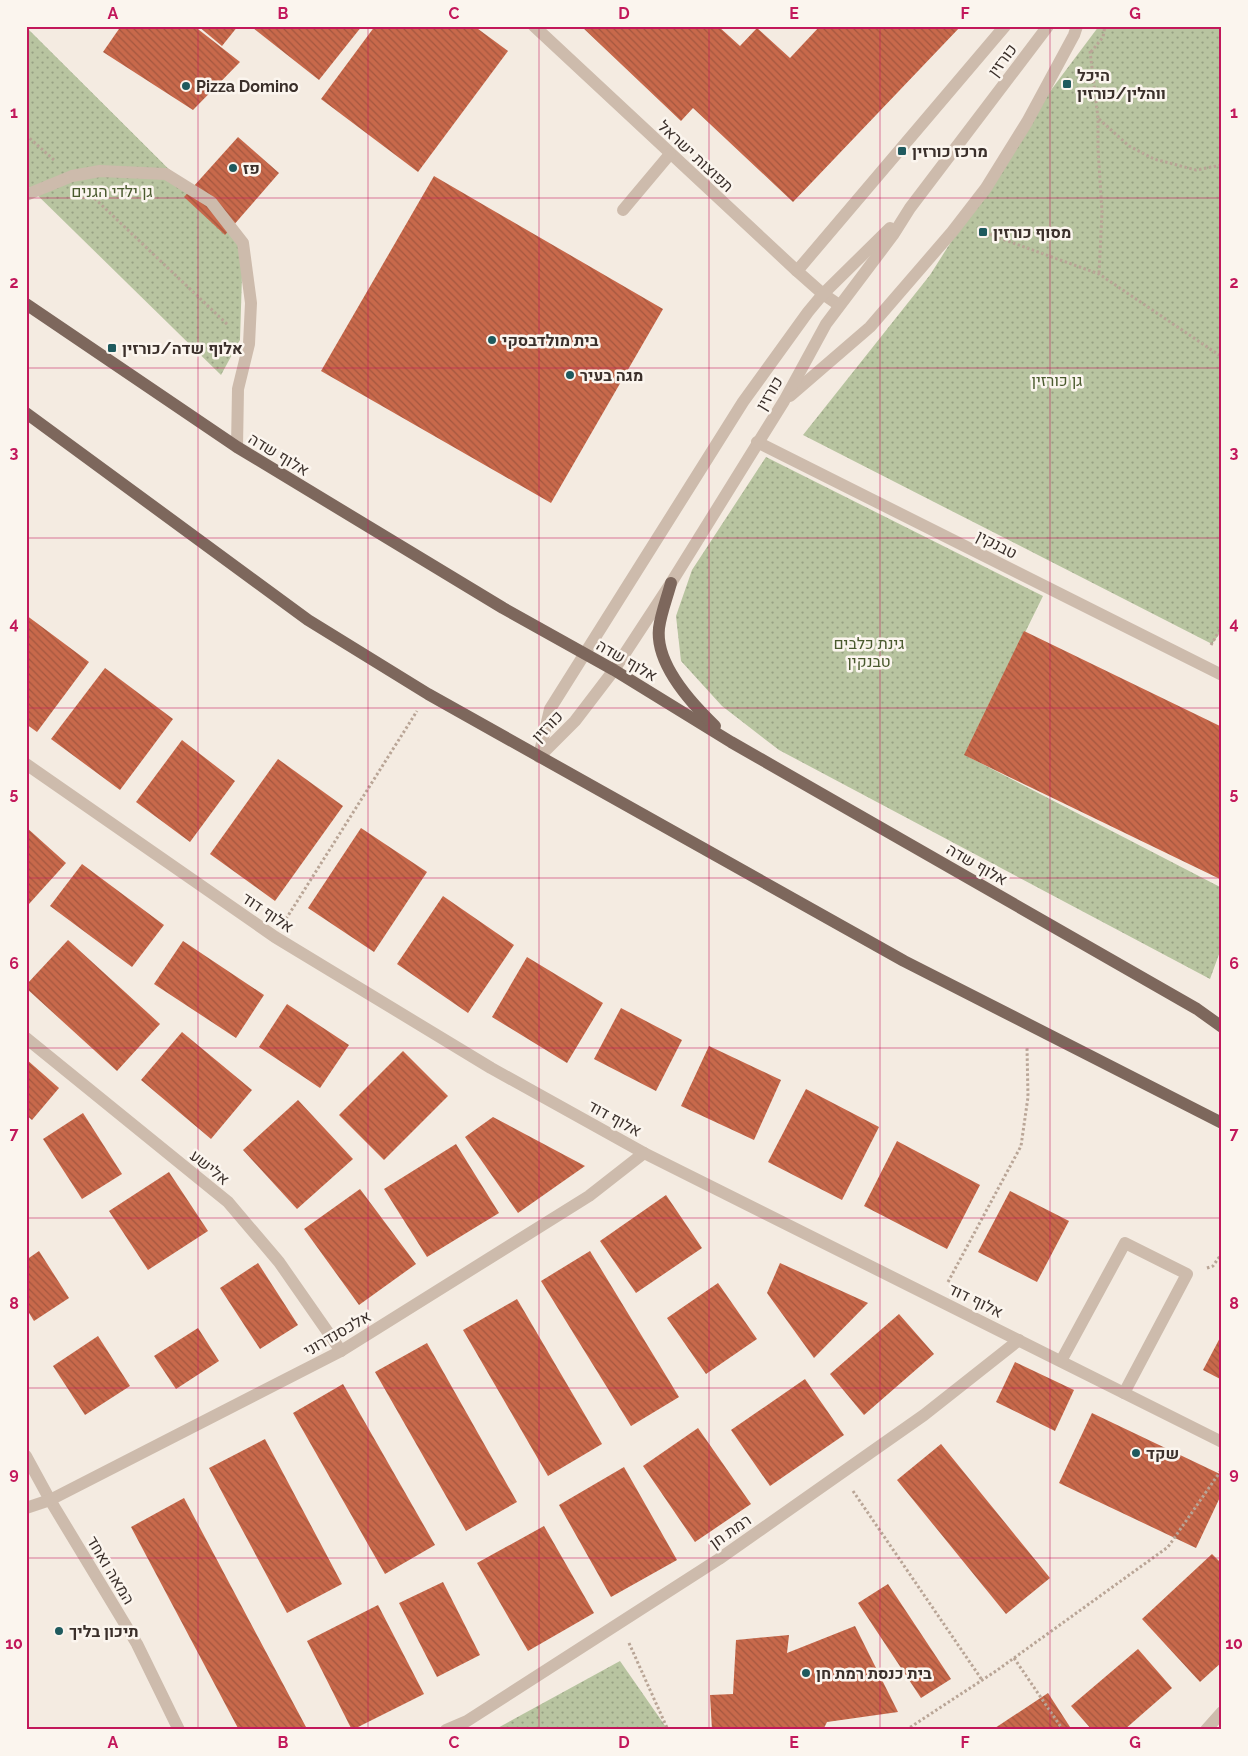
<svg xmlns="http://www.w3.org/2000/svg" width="1248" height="1756" font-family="Raleway,Heebo,sans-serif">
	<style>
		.park { fill: url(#park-dots) }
		.building { fill: url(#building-back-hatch) }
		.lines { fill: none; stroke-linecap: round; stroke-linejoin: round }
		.path { stroke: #b9a596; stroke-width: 3; stroke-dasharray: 2.5 2.5; stroke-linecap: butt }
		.minor { stroke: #cdbbac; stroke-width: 12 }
		.major { stroke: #7d675c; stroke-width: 12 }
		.grid { fill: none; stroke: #c2185b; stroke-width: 1; stroke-opacity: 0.55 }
		.poi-dot { fill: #1f5a5e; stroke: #fbf5ee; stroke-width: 2 }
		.labels { text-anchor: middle; stroke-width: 5; stroke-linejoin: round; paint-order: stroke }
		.street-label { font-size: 16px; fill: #3b302b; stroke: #fbf5ee }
		.poi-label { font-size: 16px; font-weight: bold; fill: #3b302b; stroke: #fbf5ee; text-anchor: start }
		.park-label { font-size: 16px; fill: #4a5a2e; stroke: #fbf5ee }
		.neatline { fill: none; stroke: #c2185b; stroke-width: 2 }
		.grid-label { font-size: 16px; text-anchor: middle; font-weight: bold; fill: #c2185b }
	</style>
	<defs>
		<pattern id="park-dots" width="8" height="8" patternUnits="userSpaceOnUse" patternTransform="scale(1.25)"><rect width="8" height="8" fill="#b8c4a0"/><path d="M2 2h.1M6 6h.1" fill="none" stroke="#97a083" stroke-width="1.8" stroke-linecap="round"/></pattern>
		<pattern id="building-back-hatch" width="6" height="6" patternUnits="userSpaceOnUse" patternTransform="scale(1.25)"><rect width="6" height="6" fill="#c8694b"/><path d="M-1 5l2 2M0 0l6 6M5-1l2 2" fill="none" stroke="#a4573f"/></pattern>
	</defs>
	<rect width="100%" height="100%" fill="#f4ebe1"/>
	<g class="park">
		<path d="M1099 26H1222V630L1212 644 803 435 930 275 1027 122Z"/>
		<path d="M26 27 243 243 240 340 221 375 26 184Z"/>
		<path d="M766 457 1043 596 965 755 1222 888V946L1210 979 779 750 722 706 681 661 676 616 692 570Z"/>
		<path d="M620 1661 668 1730H494Z"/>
	</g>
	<g class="building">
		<path d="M121 26H194L240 62 193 110 103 52Z"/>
		<path d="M198 26H238L222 46Z"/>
		<path d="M255 26H362L319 80 253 28Z"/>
		<path d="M375 26H474L508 51 418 172 321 99Z"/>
		<path d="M581 26H718L740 46 757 28 790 58 820 26H961L793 202 693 108 681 121Z"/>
		<path d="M238 137 279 173 225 235 184 197Z"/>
		<path d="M434 176 663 309 551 503 321 371Z"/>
		<path d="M26 615 89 662 37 732 26 724Z"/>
		<path d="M1024 631 1222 727V880L964 755Z"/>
		<path d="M105 668 173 719 120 790 51 739Z"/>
		<path d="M182 740 235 781 190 842 136 802Z"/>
		<path d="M278 759 343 806 275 901 210 854Z"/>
		<path d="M26 827 66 863 29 904 26 902Z"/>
		<path d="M361 828 427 872 374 952 308 908Z"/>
		<path d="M82 864 164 925 132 967 50 906Z"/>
		<path d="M443 896 514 945 468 1013 397 964Z"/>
		<path d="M68 940 160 1024 117 1071 26 988V985Z"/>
		<path d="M183 941 264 995 236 1038 154 984Z"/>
		<path d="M527 957 603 1003 567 1063 492 1017Z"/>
		<path d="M287 1004 349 1045 320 1088 259 1047Z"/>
		<path d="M621 1008 682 1040 656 1091 594 1059Z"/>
		<path d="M182 1032 252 1090 211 1139 141 1080Z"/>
		<path d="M709 1046 781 1080 754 1140 681 1106Z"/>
		<path d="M403 1051 448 1096 384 1160 339 1115Z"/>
		<path d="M26 1059 59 1088 32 1120 26 1115Z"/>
		<path d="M806 1089 879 1127 842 1200 768 1162Z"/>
		<path d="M298 1100 353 1159 297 1209 243 1150Z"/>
		<path d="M83 1113 122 1174 82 1199 43 1139Z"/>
		<path d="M493 1117 585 1166 518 1213 465 1137Z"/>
		<path d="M897 1141 980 1185 947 1249 864 1206Z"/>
		<path d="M456 1144 499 1213 427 1257 384 1189Z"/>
		<path d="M169 1172 208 1231 148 1270 109 1211Z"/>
		<path d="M360 1189 416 1264 359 1305 304 1229Z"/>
		<path d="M1010 1191 1069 1221 1037 1282 978 1252Z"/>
		<path d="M666 1195 702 1248 636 1293 600 1241Z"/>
		<path d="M39 1251 69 1298 34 1321 26 1308V1260Z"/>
		<path d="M590 1251 679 1397 631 1426 541 1281Z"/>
		<path d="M258 1263 298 1325 260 1349 220 1288Z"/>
		<path d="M780 1263 868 1303 814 1358 767 1293Z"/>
		<path d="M718 1283 757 1339 706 1374 667 1318Z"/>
		<path d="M517 1299 602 1444 548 1476 463 1330Z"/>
		<path d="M899 1314 934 1354 864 1415 830 1374Z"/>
		<path d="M198 1328 219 1361 176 1389 154 1356Z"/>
		<path d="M1222 1334V1380L1203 1370Z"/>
		<path d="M98 1336 130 1386 85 1415 53 1366Z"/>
		<path d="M427 1343 517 1502 466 1531 375 1372Z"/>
		<path d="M1015 1362 1074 1390 1055 1431 996 1402Z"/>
		<path d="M805 1379 844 1435 770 1486 731 1430Z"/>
		<path d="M343 1384 435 1545 385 1574 293 1413Z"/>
		<path d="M1092 1413 1222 1475V1493L1196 1548 1059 1483Z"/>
		<path d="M698 1428 751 1504 695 1542 643 1466Z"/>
		<path d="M265 1439 342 1584 287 1613 209 1468Z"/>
		<path d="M941 1444 1050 1578 1006 1614 897 1480Z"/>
		<path d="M624 1467 677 1560 611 1597 559 1505Z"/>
		<path d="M184 1498 306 1727 301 1730H239L131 1527Z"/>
		<path d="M544 1526 594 1613 528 1651 477 1563Z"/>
		<path d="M1212 1554 1222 1564V1662L1200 1682 1142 1619Z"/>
		<path d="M443 1582 480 1655 437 1677 399 1603Z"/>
		<path d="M888 1584 951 1679 921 1698 858 1603Z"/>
		<path d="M378 1605 424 1694 352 1730 307 1641Z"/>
		<path d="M855 1626 898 1712 827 1722 823 1730H712L710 1695 733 1694 736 1640 789 1635 787 1653Z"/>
		<path d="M1138 1649 1172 1688 1124 1730H1092L1071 1706Z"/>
		<path d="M1048 1693 1072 1730H992Z"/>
	</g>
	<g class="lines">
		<g class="path">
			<path d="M1090 51 1098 118V149L1102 212 1099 274"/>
			<path d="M1091 52 1103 37 1105 26"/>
			<path d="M1099 119 1129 146 1154 159 1196 170 1222 165"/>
			<path d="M26 135 54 160"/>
			<path d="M91 195 228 325"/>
			<path d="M980 231 1099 274 1222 357"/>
			<path d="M1211 645 1222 626"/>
			<path d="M286 919 417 711"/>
			<path d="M1207 1268 1213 1266 1222 1253"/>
			<path d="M948 1282 1021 1146 1028 1097 1027 1047"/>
			<path d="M853 1491 982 1680"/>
			<path d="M629 1643 668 1730"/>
			<path d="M1014 1658 1063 1730"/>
			<path d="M906 1730 996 1671 1168 1547 1222 1469"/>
		</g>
		<g class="minor">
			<path d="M534 26 797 271 823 294 839 305"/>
			<path d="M26 195 72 176 100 171 166 174 211 202 243 243 251 303 249 344 238 389 237 447"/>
			<path d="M623 210 670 154"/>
			<path d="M797 271 1005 26"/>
			<path d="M790 396 870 327 952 232 986 188 1027 122 1074 35 1077 26"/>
			<path d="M757 442 1222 675"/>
			<path d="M539 756 550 709 743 402 808 312 823 294 890 228"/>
			<path d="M539 757 575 721 614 670 671 583 784 401 826 324 893 235 910 208 1048 26"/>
			<path d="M26 764 275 937 491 1068 644 1153 1222 1442"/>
			<path d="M26 1038 228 1202 279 1262 341 1351"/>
			<path d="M1061 1361 1125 1243 1187 1274 1124 1393"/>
			<path d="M26 1456 50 1500 137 1644 179 1730"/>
			<path d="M26 1508 50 1500 341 1351 589 1196 644 1153"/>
			<path d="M446 1730 467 1721 719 1559 924 1415 1019 1340"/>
			<path d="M1206 1730 1222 1712"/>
		</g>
		<g class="major">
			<path d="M26 304 237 447 503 608 614 670 731 742 1197 1009 1222 1027"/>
			<path d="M26 413 308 620 428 694 904 961 1222 1123"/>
			<path d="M671 583C667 598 661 613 659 628 655 664 691 703 715 726"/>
		</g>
	</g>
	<path class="grid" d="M198 26V1730M368 26V1730M539 26V1730M709 26V1730M880 26V1730M1050 26V1730M26 198H1222M26 368H1222M26 538H1222M26 708H1222M26 878H1222M26 1048H1222M26 1218H1222M26 1388H1222M26 1558H1222"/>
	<g class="poi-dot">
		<rect x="1062" y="79" width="10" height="10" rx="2.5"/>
		<circle cx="186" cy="86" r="5"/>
		<rect x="897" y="146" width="10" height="10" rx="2.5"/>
		<circle cx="233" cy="168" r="5"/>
		<rect x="978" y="227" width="10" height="10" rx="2.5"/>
		<circle cx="492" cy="340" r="5"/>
		<rect x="107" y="343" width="10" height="10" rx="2.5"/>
		<circle cx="570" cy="375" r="5"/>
		<circle cx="1136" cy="1453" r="5"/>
		<circle cx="59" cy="1631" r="5"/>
		<circle cx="806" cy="1673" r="5"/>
	</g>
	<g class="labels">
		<g class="street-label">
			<text transform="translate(1002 60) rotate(-53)" y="6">כורזין</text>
			<text transform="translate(696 156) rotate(43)" y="6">תפוצות ישראל</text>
			<text transform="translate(769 393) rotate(-59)" y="6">כורזין</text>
			<text transform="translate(279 454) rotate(31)" y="6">אלוף שדה</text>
			<text transform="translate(997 544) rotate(27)" y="6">טבנקין</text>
			<text transform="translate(627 660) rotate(30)" y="6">אלוף שדה</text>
			<text transform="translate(547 726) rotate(-46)" y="6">כורזין</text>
			<text transform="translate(977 864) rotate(30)" y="6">אלוף שדה</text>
			<text transform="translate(268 912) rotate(34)" y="6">אלוף דוד</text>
			<text transform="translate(615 1118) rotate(29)" y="6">אלוף דוד</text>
			<text transform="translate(210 1167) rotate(39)" y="6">אלישע</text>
			<text transform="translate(976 1300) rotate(26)" y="6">אלוף דוד</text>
			<text transform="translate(337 1333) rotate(-30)" y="6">אלכסנדרוני</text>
			<text transform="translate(730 1531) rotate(-35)" y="6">רמת חן</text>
			<text transform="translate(111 1570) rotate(59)" y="6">המאה ואחד</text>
		</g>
		<g class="poi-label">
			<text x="1077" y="81">היכל<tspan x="1077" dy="18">ווהלין/כורזין</tspan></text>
			<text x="196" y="92">Pizza Domino</text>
			<text x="912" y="157">מרכז כורזין</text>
			<text x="243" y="174">פז</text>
			<text x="993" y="238">מסוף כורזין</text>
			<text x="502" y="346">בית מולדבסקי</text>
			<text x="122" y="354">אלוף שדה/כורזין</text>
			<text x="580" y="381">מגה בעיר</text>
			<text x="1146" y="1459">שקד</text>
			<text x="69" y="1637">תיכון בליך</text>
			<text x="816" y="1679">בית כנסת רמת חן</text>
		</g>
		<g class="park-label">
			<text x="112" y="197">גן ילדי הגנים</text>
			<text x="1057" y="386">גן כורזין</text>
			<text x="869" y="649">גינת כלבים<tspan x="869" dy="18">טבנקין</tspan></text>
		</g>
	</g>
	<rect width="1248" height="1756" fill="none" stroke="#fbf5ee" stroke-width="55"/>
	<rect x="28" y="28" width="1192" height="1700" class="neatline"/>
	<g class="grid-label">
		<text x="113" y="19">A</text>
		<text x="283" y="19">B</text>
		<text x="454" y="19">C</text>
		<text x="624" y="19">D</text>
		<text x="794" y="19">E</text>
		<text x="965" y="19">F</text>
		<text x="1135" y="19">G</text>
		<text x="14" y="118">1</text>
		<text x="1234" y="118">1</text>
		<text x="14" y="288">2</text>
		<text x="1234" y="288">2</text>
		<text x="14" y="458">3</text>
		<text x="1234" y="458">3</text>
		<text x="14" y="629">4</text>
		<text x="1234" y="629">4</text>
		<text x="14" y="799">5</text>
		<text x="1234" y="799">5</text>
		<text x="14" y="969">6</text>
		<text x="1234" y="969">6</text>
		<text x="14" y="1139">7</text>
		<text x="1234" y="1139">7</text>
		<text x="14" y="1309">8</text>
		<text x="1234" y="1309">8</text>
		<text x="14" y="1479">9</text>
		<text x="1234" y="1479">9</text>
		<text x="14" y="1649">10</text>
		<text x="1234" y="1649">10</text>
		<text x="113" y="1748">A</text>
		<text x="283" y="1748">B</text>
		<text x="454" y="1748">C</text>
		<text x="624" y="1748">D</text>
		<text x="794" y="1748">E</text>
		<text x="965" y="1748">F</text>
		<text x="1135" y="1748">G</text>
	</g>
</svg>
